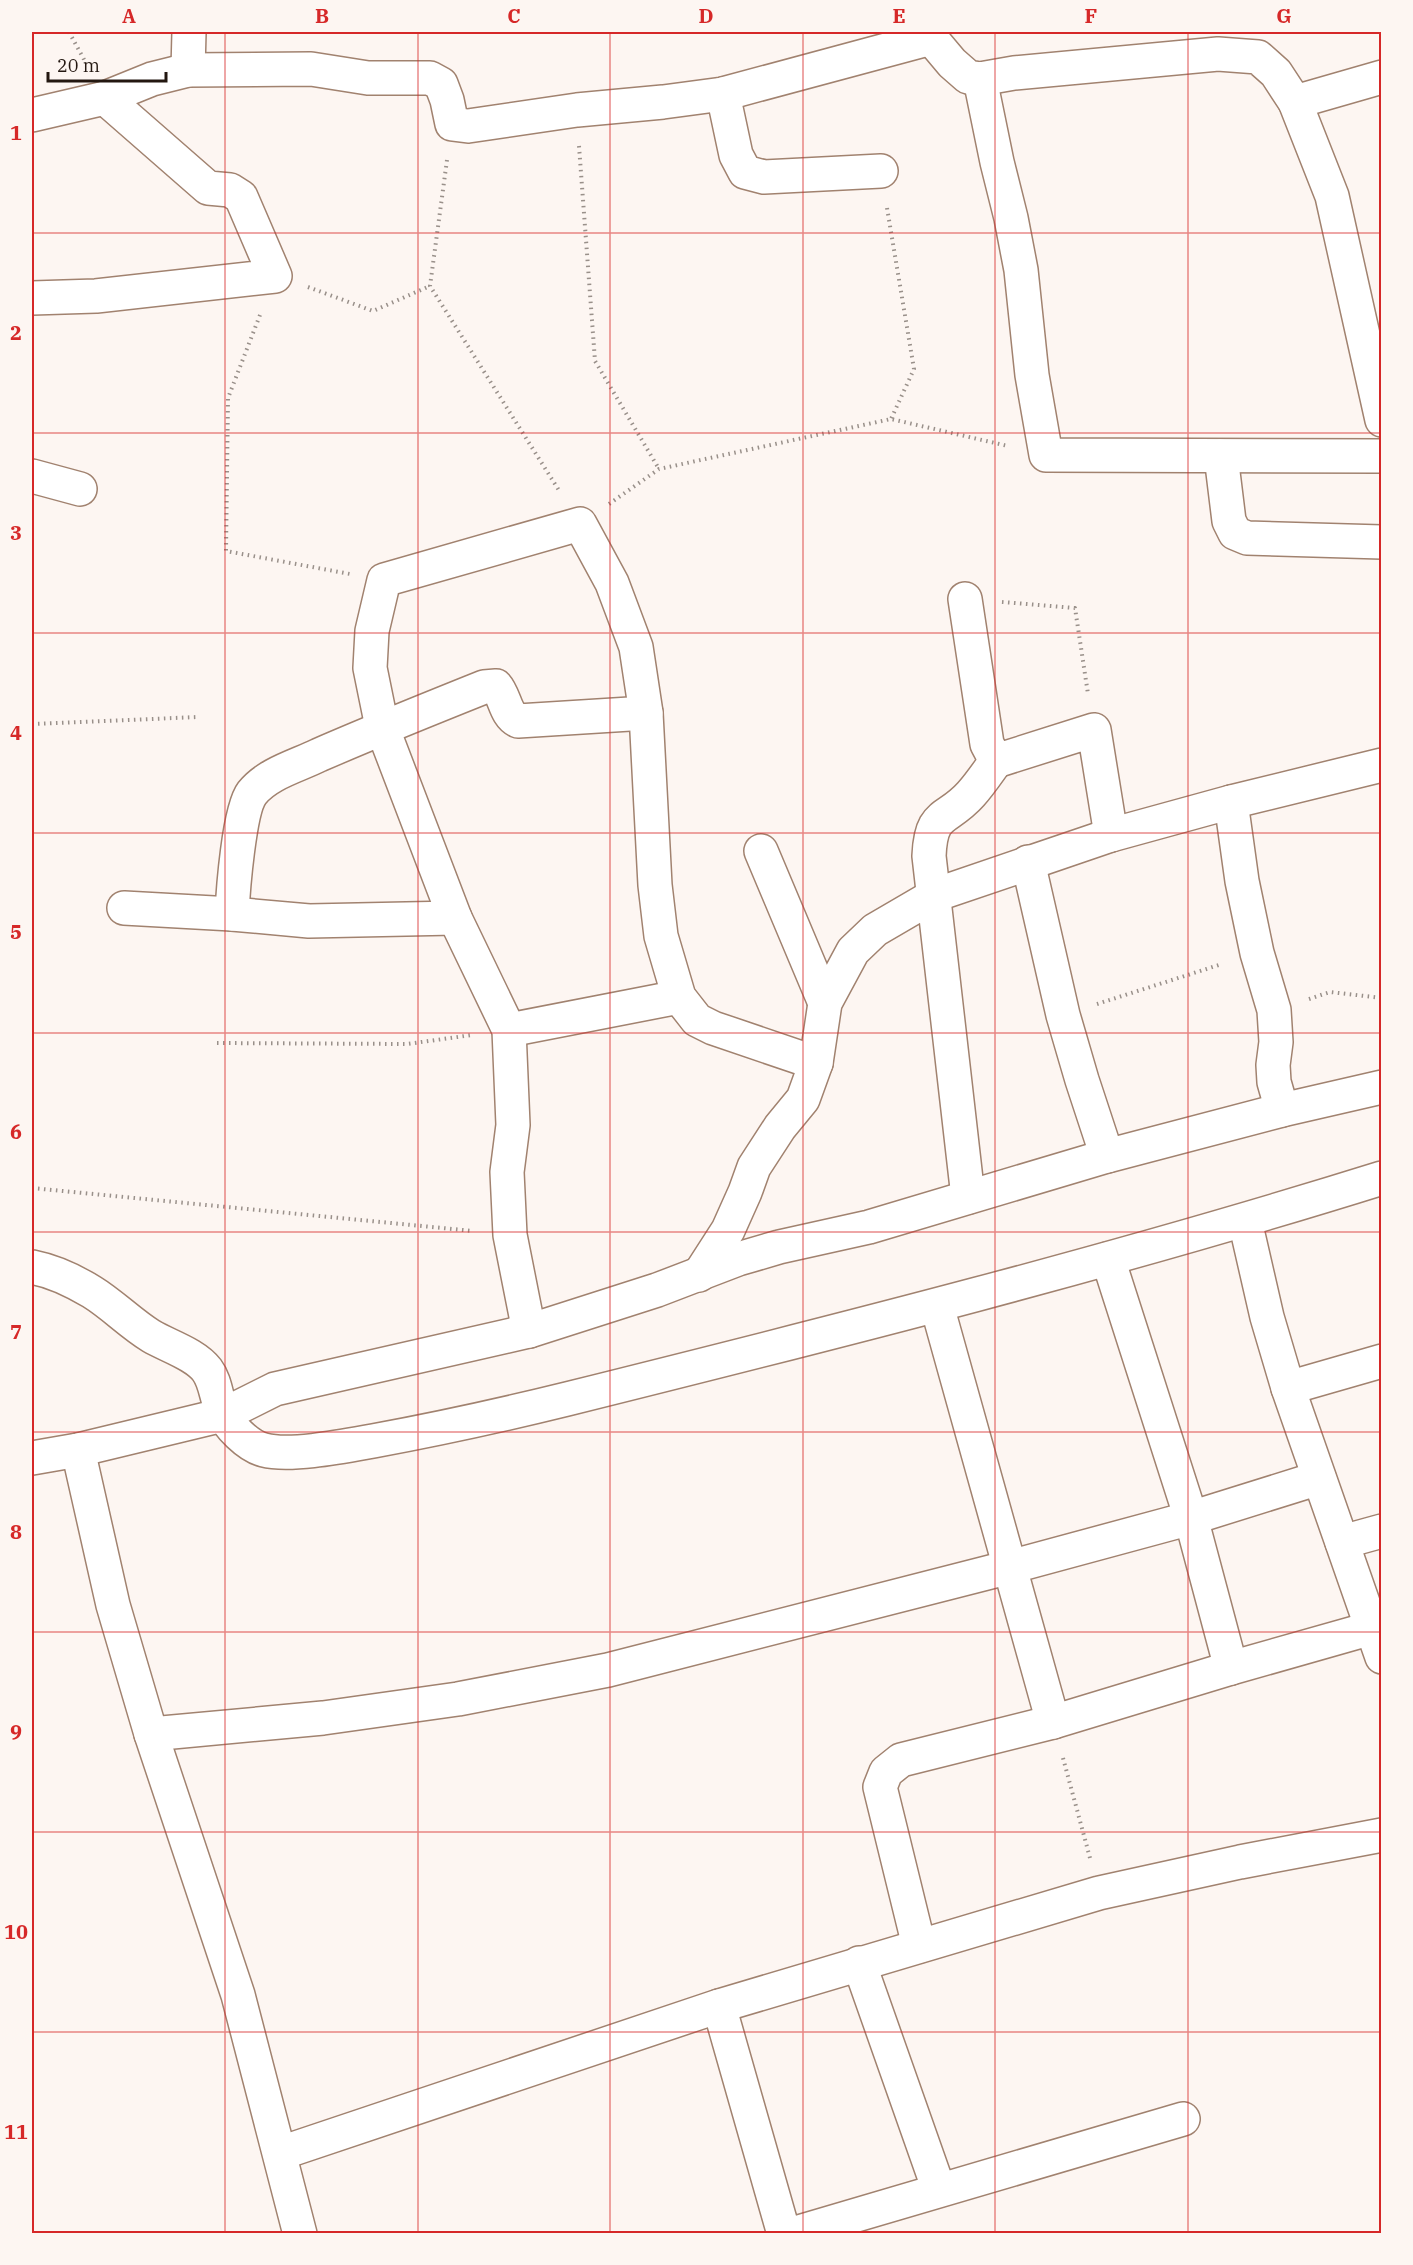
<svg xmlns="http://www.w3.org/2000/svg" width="1413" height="2265" font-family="'IBM Plex Serif',serif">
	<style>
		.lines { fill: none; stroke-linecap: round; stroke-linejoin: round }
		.street-casing { stroke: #a1826f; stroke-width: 36 }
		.path { stroke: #99908a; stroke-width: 4; stroke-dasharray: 1.5 4.5; stroke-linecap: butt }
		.street { stroke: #fff; stroke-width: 33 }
		.grid { fill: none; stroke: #d62828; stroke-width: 1.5; stroke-opacity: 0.55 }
		.neatline { fill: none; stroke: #d62828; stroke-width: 2 }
		.grid-label { font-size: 20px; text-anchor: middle; font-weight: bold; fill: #d62828 }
	</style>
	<rect width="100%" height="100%" fill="#fdf6f2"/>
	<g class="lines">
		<g class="street-casing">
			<g id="street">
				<path d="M929 32 931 38 952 63 968 77 980 79 1014 73 1218 54 1258 57 1276 73 1295 102 1332 196 1382 420"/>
				<path d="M188 70 189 32"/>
				<path d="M980 79 997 162 1011 218 1021 270 1032 375 1046 455 1382 456"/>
				<path d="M723 94 736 155 745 172 764 177 881 171"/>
				<path d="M1295 102 1382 77"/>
				<path d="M32 115 105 98 152 79 188 70 311 69 368 78H430L441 84 447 100 452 124 468 126 577 110 663 102 723 94 931 38"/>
				<path d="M32 298 96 296 275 276 241 197 230 190 208 188 105 98"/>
				<path d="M1221 456 1229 521 1235 533 1247 538 1382 542"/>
				<path d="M32 476 80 489"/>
				<path d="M965 599 987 744 996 761 1094 730 1111 835"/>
				<path d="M1231 802 1242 881 1257 953 1274 1010 1276 1042 1273 1065 1274 1082 1282 1110"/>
				<path d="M761 851 825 1003"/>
				<path d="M1028 862 1063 1015 1082 1080 1107 1156"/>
				<path d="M124 908 232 914 309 921 455 918"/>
				<path d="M232 914C233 891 239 810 252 793 268 773 297 766 319 755 374 731 429 709 484 687L496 686C505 696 505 715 518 721L646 713"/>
				<path d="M509 1030 679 997"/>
				<path d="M968 1197 929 856C931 810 946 822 971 794 980 784 988 772 996 761"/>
				<path d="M1245 1221 1267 1317 1288 1388 1382 1657"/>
				<path d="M1108 1259 1191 1518 1231 1668"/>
				<path d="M32 1267C52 1271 74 1281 92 1292 113 1305 130 1323 151 1336 168 1346 195 1354 207 1370 216 1382 216 1398 222 1411 228 1426 248 1446 264 1450 290 1457 345 1446 373 1441 438 1429 502 1415 567 1399 840 1331 1113 1262 1382 1178"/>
				<path d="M699 1275 728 1230 745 1192 754 1167 780 1127 803 1099 816 1063 825 1003 853 951 875 930 935 895 1111 835 1231 802 1382 765"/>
				<path d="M937 1306 1053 1722"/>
				<path d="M529 1331 510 1235 507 1172 513 1125 509 1030 455 918 382 727 370 668 372 631 384 580 580 524 612 583 636 647 646 713 655 885 661 936 679 997 697 1020 713 1028 816 1063"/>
				<path d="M1288 1388 1382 1361"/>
				<path d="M78 1450 113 1605 151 1734 238 1995 300 2234"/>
				<path d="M32 1458 78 1450 223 1415 275 1389 529 1331 657 1290 738 1259 779 1247 869 1227 1107 1156 1282 1110 1382 1087"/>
				<path d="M1342 1542 1382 1531"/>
				<path d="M151 1734 323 1718 458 1699 608 1670 1010 1567 1191 1518 1319 1478"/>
				<path d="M919 1946 880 1787 886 1772 901 1760 1053 1722 1231 1668 1372 1628"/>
				<path d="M859 1963 939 2190"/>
				<path d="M719 2006 784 2234"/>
				<path d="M281 2153 719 2006 1099 1893 1240 1862 1382 1835"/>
				<path d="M792 2234 1183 2119"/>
			</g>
		</g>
		<g class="path">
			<path d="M69 32 87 65"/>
			<path d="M579 146 595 361 659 469"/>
			<path d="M447 160 430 286 560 492"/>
			<path d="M887 208 914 369 891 419"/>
			<path d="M308 287 373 311 430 286"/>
			<path d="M260 315 228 398 226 551 350 574"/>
			<path d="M609 504 659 469 891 419 1008 446"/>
			<path d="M1002 602 1075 608 1088 694"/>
			<path d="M32 724 198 717"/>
			<path d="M1309 999 1330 992 1382 998"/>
			<path d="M1097 1004 1222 964"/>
			<path d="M217 1043 407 1044 472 1035"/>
			<path d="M32 1188 473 1231"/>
			<path d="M1063 1758 1090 1858"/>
		</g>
		<use href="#street" class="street"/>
	</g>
	<path class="grid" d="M225 32V2234M418 32V2234M610 32V2234M803 32V2234M995 32V2234M1188 32V2234M32 233H1382M32 433H1382M32 633H1382M32 833H1382M32 1033H1382M32 1232H1382M32 1432H1382M32 1632H1382M32 1832H1382M32 2032H1382"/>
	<rect width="1413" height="2265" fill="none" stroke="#fdf6f2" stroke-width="66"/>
	<path d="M48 72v9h118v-9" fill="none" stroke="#231710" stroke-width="3"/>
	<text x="57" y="72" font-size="18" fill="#231710" stroke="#fdf6f2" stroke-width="4.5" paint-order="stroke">20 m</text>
	<rect x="33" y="33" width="1347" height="2199" class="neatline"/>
	<g class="grid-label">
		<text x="129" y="23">A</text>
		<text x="322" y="23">B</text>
		<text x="514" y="23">C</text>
		<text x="706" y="23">D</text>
		<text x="899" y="23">E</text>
		<text x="1091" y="23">F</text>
		<text x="1284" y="23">G</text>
		<text x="16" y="140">1</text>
		<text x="16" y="340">2</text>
		<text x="16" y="540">3</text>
		<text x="16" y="740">4</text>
		<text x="16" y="939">5</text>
		<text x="16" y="1139">6</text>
		<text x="16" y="1339">7</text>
		<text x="16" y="1539">8</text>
		<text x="16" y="1739">9</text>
		<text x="16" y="1939">10</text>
		<text x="16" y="2139">11</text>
	</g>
</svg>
